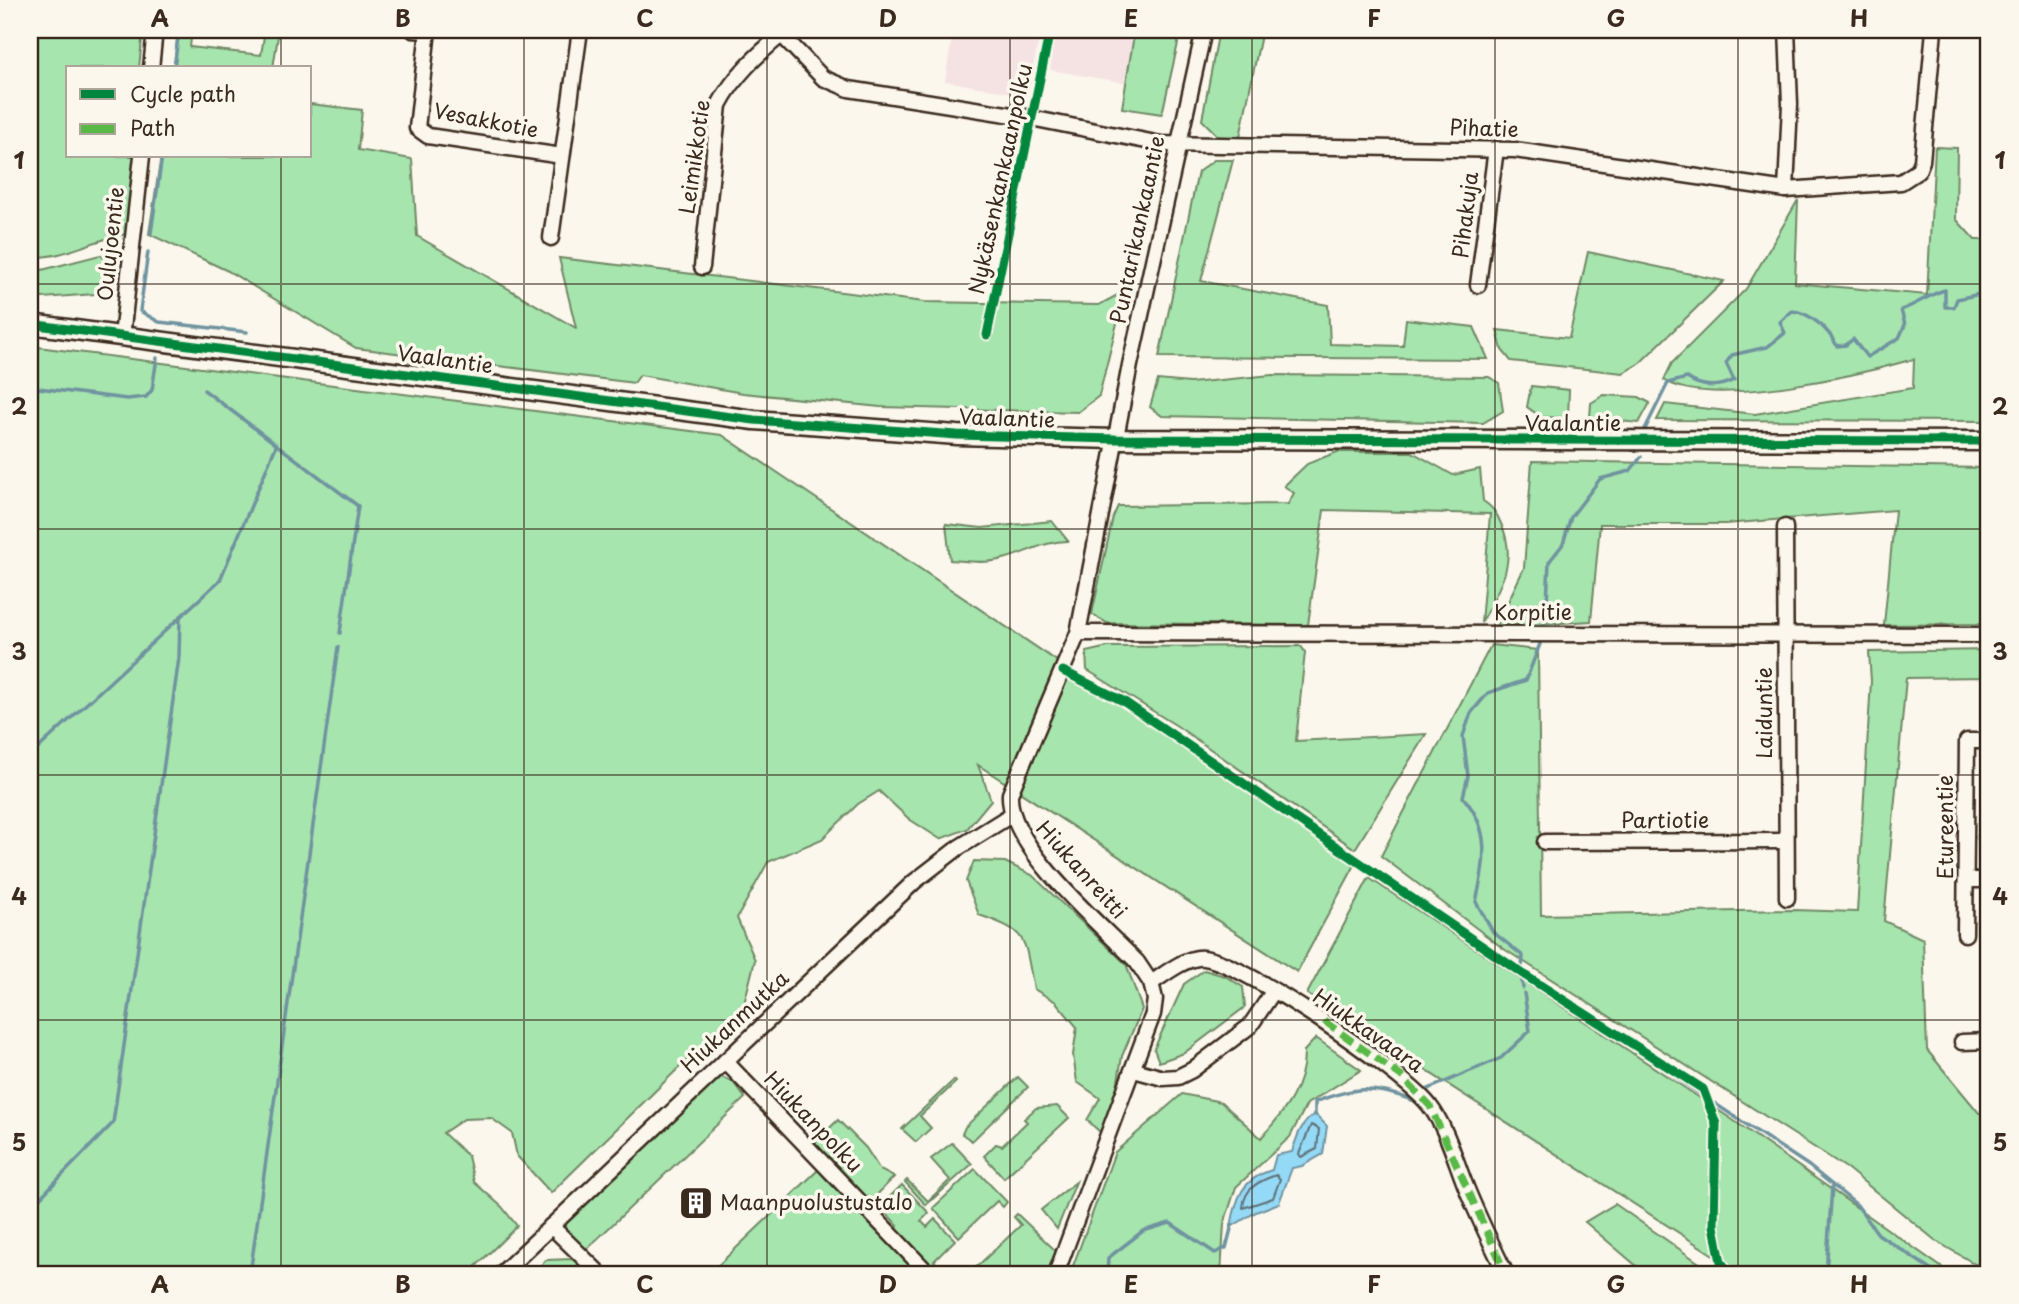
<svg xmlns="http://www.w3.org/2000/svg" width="2019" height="1304" font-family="'Playpen Sans',sans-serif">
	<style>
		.built { fill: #f5e3e4 }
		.green { fill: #a6e5ad; stroke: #708866; stroke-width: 2 }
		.water { fill: #94d9f6; stroke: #7093a0; stroke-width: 2 }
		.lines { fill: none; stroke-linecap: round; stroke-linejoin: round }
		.shore { stroke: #5f7074; stroke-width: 2 }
		.stream { stroke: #7093a0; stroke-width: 3.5 }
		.minor-casing { stroke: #3b2a1e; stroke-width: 19 }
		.tertiary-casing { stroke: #3b2a1e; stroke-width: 23 }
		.minor { stroke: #fbf7ec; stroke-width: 14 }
		.tertiary { stroke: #fbf7ec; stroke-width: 18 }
		.quiet { stroke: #58b947; stroke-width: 7; stroke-dasharray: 14 7; stroke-linecap: butt }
		.cycleway-casing { stroke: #fbf7ec; stroke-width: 13 }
		.cycleway { stroke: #00873e; stroke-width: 9 }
		.grid { fill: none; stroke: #3b2a1e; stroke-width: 2; stroke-opacity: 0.55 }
		.labels { text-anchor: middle; stroke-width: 7; stroke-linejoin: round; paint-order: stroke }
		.street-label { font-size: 21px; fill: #3b2a1e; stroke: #fbf7ec }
		.poi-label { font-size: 21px; fill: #3b2a1e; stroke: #fbf7ec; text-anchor: start }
		.neatline { fill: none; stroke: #3b2a1e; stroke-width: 2.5 }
		.grid-label { font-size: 23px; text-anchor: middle; font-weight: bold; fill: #3b2a1e }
	</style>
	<rect width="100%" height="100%" fill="#fbf7ec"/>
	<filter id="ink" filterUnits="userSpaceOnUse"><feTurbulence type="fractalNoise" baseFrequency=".0143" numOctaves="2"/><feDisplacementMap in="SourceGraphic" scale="14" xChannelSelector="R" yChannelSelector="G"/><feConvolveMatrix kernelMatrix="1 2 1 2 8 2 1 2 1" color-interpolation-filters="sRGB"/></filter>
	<g filter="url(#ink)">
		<g class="built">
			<path d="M953 30H1041L1027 96 945 81Z"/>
			<path d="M1055 30H1111L1134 35 1126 83 1050 70Z"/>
		</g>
		<g class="green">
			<path d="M30 30H143L139 68H68V156H135L128 234C94 238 65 259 30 257Z"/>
			<path d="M178 30H192L190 47 261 55 265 30H279L273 68H174Z"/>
			<path d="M1152 30H1181L1162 114 1122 108 1134 35 1150 38Z"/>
			<path d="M1219 30H1262L1240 137 1220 138 1202 120Z"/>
			<path d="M310 104 362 110 358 150 412 159 417 236 576 328 559 258 925 302 1099 305 1125 291 1099 396 1078 412 880 407 743 393 640 375 634 383 356 348 228 271 149 234 161 156H310Z"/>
			<path d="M1935 147 1957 148 1956 219 1975 240H1989V421L1657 420 1665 404 1755 414 1913 388 1914 359C1862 374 1709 410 1664 380L1672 363 1746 289 1798 200 1795 283 1927 295Z"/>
			<path d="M1214 160H1233L1201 281 1328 305 1330 344 1403 346 1406 319 1474 327 1488 359 1159 357 1198 172Z"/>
			<path d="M1588 252 1724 281 1640 363 1623 373 1511 361 1502 350 1497 330 1569 338Z"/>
			<path d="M100 255 110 262V284L95 294 30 299V269L42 270Z"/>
			<path d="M30 346 722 435 1356 863 1297 972 978 765 991 800 967 829 940 839 909 819 879 791 858 804 822 839 768 862 737 918 755 960 744 1004 551 1193 517 1156 512 1133 491 1118 464 1119 443 1133 468 1156 474 1182 502 1207 517 1226 468 1274H30Z"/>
			<path d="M1272 375 1489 377 1499 383 1503 411 1483 423 1162 416 1150 407 1158 380 1190 383Z"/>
			<path d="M1531 386 1569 390 1568 418 1541 417 1527 407Z"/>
			<path d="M1604 395 1639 397 1650 403 1639 423 1590 418 1591 403Z"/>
			<path d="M1337 452H1412L1453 475 1480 469 1483 501C1494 508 1497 514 1502 526 1518 563 1498 590 1481 623L1490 514 1324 510 1308 625 1107 623 1092 614 1113 517 1118 506 1288 504 1294 493 1284 486 1307 464Z"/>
			<path d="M1532 461 1989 468V624L1884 625 1895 510 1725 524H1600L1591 621 1496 627 1524 568Z"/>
			<path d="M1052 521 1068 541C1043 541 1024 555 999 560 983 564 966 561 950 560L946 524 982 528Z"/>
			<path d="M1491 645 1538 650 1541 915 1794 910 1857 912 1871 681 1869 652 1989 650V677L1906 678 1884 921 1923 939 1927 1050 1979 1113H1989V1272L1936 1241 1848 1169 1504 949 1381 856Z"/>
			<path d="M1301 646 1305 652 1296 741 1426 734 1355 849 1177 726 1087 670 1086 652 1108 647Z"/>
			<path d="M974 861 1005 862 1032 875 1126 964 1142 1009 1122 1056 1116 1094 1102 1134 1087 1120 1100 1098 1077 1082 1073 1055 1077 1027 1056 1002 1034 989C1023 937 1031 933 979 915L966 881Z"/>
			<path d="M1369 878 1730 1118 1951 1274H1743L1307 994Z"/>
			<path d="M1204 970 1225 976 1243 987 1245 1007 1184 1053 1159 1062 1154 1049 1184 984Z"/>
			<path d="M1316 1038 1361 1070 1307 1104 1290 1137 1236 1187 1224 1224 1221 1274H1070L1115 1152 1182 1094 1221 1102 1261 1138C1284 1112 1305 1087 1304 1051Z"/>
			<path d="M719 1076 733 1082 745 1098 589 1247 584 1249 564 1232 565 1220Z"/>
			<path d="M1018 1077 1028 1087 972 1141 962 1134 965 1127Z"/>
			<path d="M954 1080 956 1082 920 1116 931 1128 916 1142 902 1129Z"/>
			<path d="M1057 1106 1069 1118 1004 1178 984 1156 996 1144 1002 1146 1027 1122 1024 1119 1036 1108Z"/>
			<path d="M838 1120 866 1148 880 1170 894 1177 870 1202 816 1149V1141Z"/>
			<path d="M952 1143 972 1164 926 1205 905 1182 907 1180 928 1201 950 1180 931 1159Z"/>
			<path d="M975 1169 1007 1202 1003 1207 997 1201 959 1237 933 1208Z"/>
			<path d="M818 1170 920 1274H709Z"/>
			<path d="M1076 1182 1057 1229 1041 1210Z"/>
			<path d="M902 1185 929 1213 921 1221 927 1227 935 1219 955 1240 934 1261 946 1274H935L895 1233 898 1226 880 1206Z"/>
			<path d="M1615 1204 1715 1274H1646L1585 1222Z"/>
			<path d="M1017 1214 1057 1252 1050 1274H969L1021 1225 1014 1217Z"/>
			<path d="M573 1259 590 1274H533L546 1260Z"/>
		</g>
		<path class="water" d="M1315 1114 1327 1126 1323 1154 1302 1166 1292 1168 1279 1203 1256 1212 1231 1227C1236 1198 1242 1179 1272 1170L1276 1155 1292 1152C1297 1136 1301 1123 1315 1114Z"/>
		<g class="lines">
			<g class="shore">
				<path d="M1311 1125 1319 1129 1317 1149 1301 1157 1299 1154Z"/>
				<path d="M1276 1175 1280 1179 1273 1198 1243 1208C1244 1188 1259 1181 1276 1175Z"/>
			</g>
			<g class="stream">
				<path d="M174 68 179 30"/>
				<path d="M151 233 162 156"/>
				<path d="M148 252 140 311 159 322 247 332"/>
				<path d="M30 387 127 399 146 397 152 390 157 358"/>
				<path d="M204 390 358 506 340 633"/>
				<path d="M1645 429 1668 383 1687 378C1702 388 1719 388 1734 380L1726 363 1732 355 1767 347 1785 333 1780 322 1792 311C1810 312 1829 330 1837 346L1846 345 1853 339 1867 357 1899 338 1905 325 1901 310C1916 305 1932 293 1945 290V307H1954L1957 299 1989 292"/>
				<path d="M1546 622 1549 562 1563 544 1571 517 1600 479 1630 471 1641 457"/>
				<path d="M30 756 220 580 276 446"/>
				<path d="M1522 967 1523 956 1493 932 1476 902C1485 861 1492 831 1463 797L1468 776 1463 736 1471 713 1488 693 1526 680 1540 644"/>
				<path d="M1521 976 1523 988"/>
				<path d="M1646 1057 1700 1094"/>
				<path d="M1426 1090 1501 1058 1530 1031 1524 993"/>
				<path d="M1714 1103 1809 1166 1857 1205 1878 1234 1938 1274"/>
				<path d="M1315 1115V1102C1354 1087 1372 1085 1412 1100"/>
				<path d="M30 1208 113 1123 179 658 180 617"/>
				<path d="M250 1274 338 647"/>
				<path d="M1107 1274 1108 1258 1143 1231 1170 1223 1215 1253 1226 1248 1232 1225"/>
				<path d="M1826 1274 1832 1186"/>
			</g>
			<g class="minor-casing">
				<g id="minor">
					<path d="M413 30 428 31"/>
					<path d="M428 30 417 128 428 136 562 156"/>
					<path d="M777 30 823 78 849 89 1031 118 1161 144 1515 150 1786 190 1901 182 1918 171 1922 161 1934 30"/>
					<path d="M151 68 155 30"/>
					<path d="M1786 190 1790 104 1787 30"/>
					<path d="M551 238 580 30"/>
					<path d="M702 267 719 105C734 76 757 55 781 35"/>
					<path d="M1478 285 1496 149"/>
					<path d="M122 337 142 156"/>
					<path d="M1785 527 1787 898"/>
					<path d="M1078 633 1989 635"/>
					<path d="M1545 842 1786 841"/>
					<path d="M1967 880H1989"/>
					<path d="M1965 934 1967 741H1989"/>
					<path d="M1151 983C1165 974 1182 960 1198 958 1233 953 1405 1074 1429 1105 1447 1128 1455 1160 1466 1187 1478 1217 1492 1245 1506 1274"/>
					<path d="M1962 1042 1989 1041"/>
					<path d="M725 1061 929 1274"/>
					<path d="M1134 1070 1163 1078 1178 1077 1192 1070 1250 1026 1273 992"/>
					<path d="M551 1226 600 1274"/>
					<path d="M501 1274 914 882 958 848 1011 815"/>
					<path d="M1056 1274 1153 1014 1155 999 1151 983 1137 962C1101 925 1007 846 1010 794L1078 633 1130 365 1204 30"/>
				</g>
			</g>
			<g class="tertiary-casing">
				<path id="tertiary" d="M30 324 754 420 957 435 1115 439 1989 441"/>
			</g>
			<use href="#minor" class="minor"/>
			<use href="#tertiary" class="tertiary"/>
			<path class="quiet" d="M1324 1021 1401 1076 1430 1106 1506 1274"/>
			<g class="cycleway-casing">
				<g id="cycleway">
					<path d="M30 324 754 420 957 435 1115 439 1989 441"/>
					<path d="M987 335 1050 30"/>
					<path d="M1063 671 1123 701 1526 976 1703 1089 1716 1124 1714 1226 1721 1262 1730 1274"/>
				</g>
			</g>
			<use href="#cycleway" class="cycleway"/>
		</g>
	</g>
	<path class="grid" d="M281 30V68M524 30V1274M767 30V1274M1010 30V1274M1252 30V1274M1495 30V1274M1738 30V1274M281 156V1274M30 284H1989M30 529H1989M30 775H1989M30 1020H1989"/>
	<defs>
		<g id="building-square" transform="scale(1.75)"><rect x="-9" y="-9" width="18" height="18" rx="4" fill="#3b2a1e" stroke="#fbf7ec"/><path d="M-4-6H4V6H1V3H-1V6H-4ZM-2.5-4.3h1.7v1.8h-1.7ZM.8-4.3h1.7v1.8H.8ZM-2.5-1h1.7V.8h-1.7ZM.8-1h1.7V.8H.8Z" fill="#fff"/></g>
	</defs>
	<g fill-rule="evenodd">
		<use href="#building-square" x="696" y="1203"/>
	</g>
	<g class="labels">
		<g class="street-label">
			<text transform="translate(486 121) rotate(11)" y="7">Vesakkotie</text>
			<text transform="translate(1484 129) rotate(2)" y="7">Pihatie</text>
			<text transform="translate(695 157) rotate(-82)" y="7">Leimikkotie</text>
			<text transform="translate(1001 179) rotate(-78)" y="7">Nykäsenkankaanpolku</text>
			<text transform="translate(1466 215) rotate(-83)" y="7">Pihakuja</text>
			<text transform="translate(1138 230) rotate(-78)" y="7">Puntarikankaantie</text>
			<text transform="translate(111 244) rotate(-84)" y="7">Oulujoentie</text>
			<text transform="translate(445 360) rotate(8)" y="7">Vaalantie</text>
			<text transform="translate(1007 419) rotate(2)" y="7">Vaalantie</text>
			<text x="1573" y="431">Vaalantie</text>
			<text x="1533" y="620">Korpitie</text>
			<text transform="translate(1765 713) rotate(-90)" y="7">Laiduntie</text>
			<text x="1665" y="828">Partiotie</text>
			<text transform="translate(1946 827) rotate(-90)" y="7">Etureentie</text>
			<text transform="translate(1081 870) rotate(48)" y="7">Hiukanreitti</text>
			<text transform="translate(735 1022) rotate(-43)" y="7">Hiukanmutka</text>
			<text transform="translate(1368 1031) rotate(35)" y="7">Hiukkavaara</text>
			<text transform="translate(813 1122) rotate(46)" y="7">Hiukanpolku</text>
		</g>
		<g class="poi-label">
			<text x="720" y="1210">Maanpuolustustalo</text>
		</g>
	</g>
	<rect width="2019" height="1304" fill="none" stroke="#fbf7ec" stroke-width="77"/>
	<rect x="66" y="66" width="245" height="91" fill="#fbf7ec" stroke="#aea59a" stroke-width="2"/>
	<rect x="80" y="89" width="35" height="10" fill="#00873e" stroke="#aea59a" stroke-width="2"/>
	<text x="130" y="102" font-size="21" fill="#3b2a1e">Cycle path</text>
	<rect x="80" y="124" width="35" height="10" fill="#58b947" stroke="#aea59a" stroke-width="2"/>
	<text x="130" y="136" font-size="21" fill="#3b2a1e">Path</text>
	<rect x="38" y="38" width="1942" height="1228" class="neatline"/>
	<g class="grid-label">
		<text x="160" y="27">A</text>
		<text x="403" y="27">B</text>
		<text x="645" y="27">C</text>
		<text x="888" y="27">D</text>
		<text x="1131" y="27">E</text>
		<text x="1374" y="27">F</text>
		<text x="1616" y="27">G</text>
		<text x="1859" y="27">H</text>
		<text x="19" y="169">1</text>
		<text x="2000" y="169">1</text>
		<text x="19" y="415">2</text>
		<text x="2000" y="415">2</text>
		<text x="19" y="660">3</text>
		<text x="2000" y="660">3</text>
		<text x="19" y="905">4</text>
		<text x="2000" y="905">4</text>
		<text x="19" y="1151">5</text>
		<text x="2000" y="1151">5</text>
		<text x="160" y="1293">A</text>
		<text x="403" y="1293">B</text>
		<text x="645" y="1293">C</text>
		<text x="888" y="1293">D</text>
		<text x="1131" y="1293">E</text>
		<text x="1374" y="1293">F</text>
		<text x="1616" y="1293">G</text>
		<text x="1859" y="1293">H</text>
	</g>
</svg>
